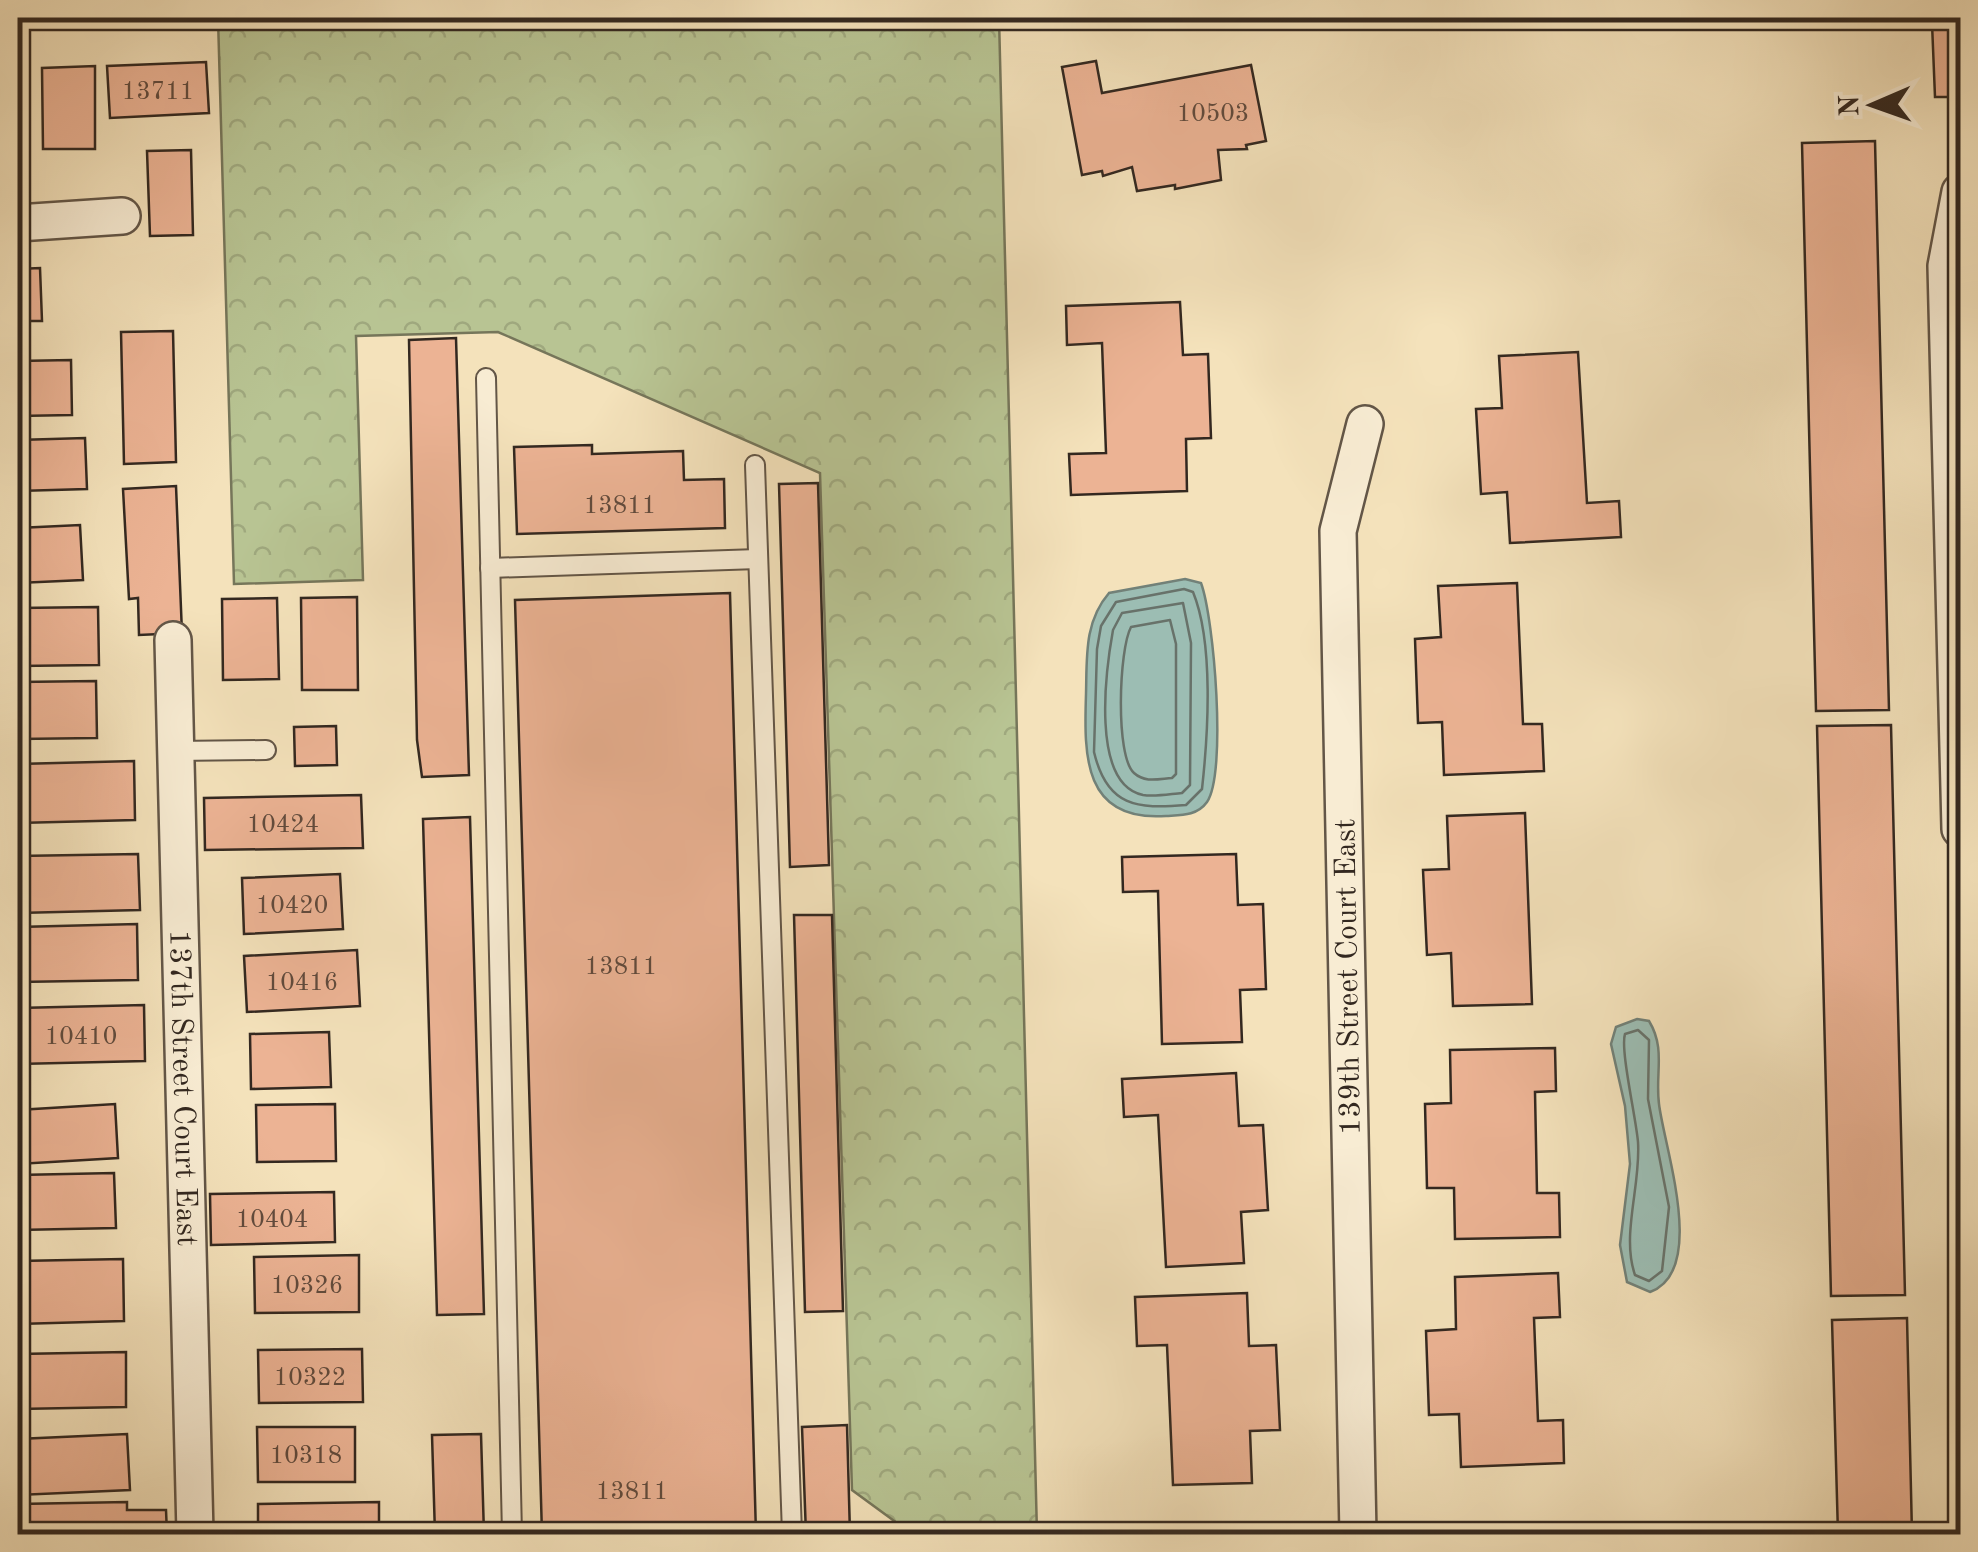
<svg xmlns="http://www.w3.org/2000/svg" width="1978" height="1552" font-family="'Old Standard TT',serif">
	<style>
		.forest { fill: url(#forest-crowns); stroke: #76765a; stroke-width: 2.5 }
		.water { fill: #9cbdb3; stroke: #728178; stroke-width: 2.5 }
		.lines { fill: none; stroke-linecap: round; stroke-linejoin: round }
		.shore { stroke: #68726a; stroke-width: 2.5 }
		.building { fill: #ecb394; stroke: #332820; stroke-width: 2.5 }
		.lane-casing { stroke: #635647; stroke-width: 22 }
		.street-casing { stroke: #635647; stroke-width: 40 }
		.lane { stroke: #f8ecd3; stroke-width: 18 }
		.street { stroke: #f8ecd3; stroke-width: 35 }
		.labels { text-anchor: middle; stroke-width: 9; stroke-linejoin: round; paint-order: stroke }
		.number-label { font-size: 25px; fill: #614b3d }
		.street-label { font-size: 30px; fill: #332820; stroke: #f8ecd3 }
	</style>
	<defs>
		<pattern id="forest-crowns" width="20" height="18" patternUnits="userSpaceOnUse" patternTransform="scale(2.5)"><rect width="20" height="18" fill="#b8c493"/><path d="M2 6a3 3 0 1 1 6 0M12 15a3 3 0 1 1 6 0" fill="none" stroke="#9fa87e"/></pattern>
	</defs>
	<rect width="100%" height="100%" fill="#f4e2bb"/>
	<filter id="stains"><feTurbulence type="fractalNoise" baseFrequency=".002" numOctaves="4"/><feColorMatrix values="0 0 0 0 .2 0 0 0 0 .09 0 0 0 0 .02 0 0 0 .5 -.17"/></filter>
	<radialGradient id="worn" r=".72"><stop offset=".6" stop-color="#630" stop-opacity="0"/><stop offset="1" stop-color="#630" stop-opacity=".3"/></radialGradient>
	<path class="forest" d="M218 18H999L1037 1534H912L852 1490 820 473 498 332 356 336 363 580 234 584Z"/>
	<g class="water">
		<path d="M1185 579 1201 583C1214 618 1227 773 1207 802 1197 816 1181 815 1166 816 1083 822 1084 756 1086 694 1087 657 1084 622 1109 593Z"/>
		<path d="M1637 1019 1649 1021C1666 1049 1655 1073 1659 1104 1664 1147 1708 1271 1650 1292L1627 1282 1620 1245 1630 1164 1625 1106 1611 1044 1616 1027Z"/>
	</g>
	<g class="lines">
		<g class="shore">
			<path d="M1184 589 1193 592C1214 643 1208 735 1202 789L1186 805C1137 809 1107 807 1094 752L1097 649 1101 626 1116 602Z"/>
			<path d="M1183 603 1191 643 1190 785 1182 793C1170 794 1155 797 1143 795 1090 784 1106 669 1113 630L1122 613Z"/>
			<path d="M1170 620 1176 644V774L1172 778C1158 779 1145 783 1134 773 1115 756 1119 649 1131 627Z"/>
			<path d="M1638 1030 1649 1040 1648 1099 1669 1207 1662 1271 1649 1281 1635 1275C1621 1235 1641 1185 1638 1142 1636 1118 1620 1049 1625 1034Z"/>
		</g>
	</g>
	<g class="building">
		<path d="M1960 22V97H1935L1932 23Z"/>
		<path d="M1096 61 1102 93 1251 65 1266 141 1246 145 1247 149 1218 150 1221 180 1175 189V185L1137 191 1132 167 1103 176 1102 171 1082 175 1062 67Z"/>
		<path d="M206 62 209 113 110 118 107 66Z"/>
		<path d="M95 66V149H43L42 68Z"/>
		<path d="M1875 141 1889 710 1816 711 1802 143Z"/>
		<path d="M191 150 193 235 150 236 147 151Z"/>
		<path d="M40 268 42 321H18V269Z"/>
		<path d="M1180 302 1183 355 1208 354 1211 438 1186 439 1187 491 1071 495 1069 454 1106 453 1102 343 1067 345 1066 306Z"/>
		<path d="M173 331 176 462 124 464 121 332Z"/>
		<path d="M456 338 469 775 422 777 417 740 409 340Z"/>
		<path d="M1578 352 1587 503 1619 501 1621 537 1510 543 1507 492 1481 494 1476 409 1502 408 1499 356Z"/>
		<path d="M71 360 72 415 18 416V361Z"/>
		<path d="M85 438 87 489 18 491V440Z"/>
		<path d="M592 445V454L683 451 684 480 724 479 725 528 517 534 514 447Z"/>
		<path d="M818 483 829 865 790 867 779 484Z"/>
		<path d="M176 486 182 633 139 635 138 598 129 599 123 489Z"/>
		<path d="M80 525 83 580 18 583V528Z"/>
		<path d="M1517 583 1523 724H1542L1544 771 1444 775 1442 722 1418 723 1415 639 1441 637 1438 586Z"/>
		<path d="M730 593 756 1534H542L515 600Z"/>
		<path d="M357 597 358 690H302L301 598Z"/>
		<path d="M277 598 279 679 223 680 222 599Z"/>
		<path d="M98 607 99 665 18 666V608Z"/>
		<path d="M96 681 97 738 18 739V682Z"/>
		<path d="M1891 725 1905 1295 1831 1296 1817 726Z"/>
		<path d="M336 726 337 765 295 766 294 727Z"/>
		<path d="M134 761 135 820 18 823V764Z"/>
		<path d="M361 795 363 848 205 850 204 798Z"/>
		<path d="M1525 813 1532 1004 1453 1006 1451 953 1427 955 1423 870 1449 869 1447 816Z"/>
		<path d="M470 817 484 1314 437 1315 423 819Z"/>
		<path d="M138 854 140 910 18 913V856Z"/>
		<path d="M1236 854 1238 905 1263 904 1266 989 1240 990 1242 1042 1162 1044 1158 891 1123 892 1122 857Z"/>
		<path d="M340 874 343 929 244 934 242 878Z"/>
		<path d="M794 915H832L843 1311 805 1312Z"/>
		<path d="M137 924 138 980 18 982V927Z"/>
		<path d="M357 950 360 1006 247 1012 244 956Z"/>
		<path d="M144 1005 145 1061 18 1064V1008Z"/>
		<path d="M329 1032 331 1087 251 1089 250 1034Z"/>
		<path d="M1555 1048 1556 1091 1535 1092 1537 1193H1559L1560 1237 1455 1239 1454 1188H1427L1425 1104 1451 1103 1450 1050Z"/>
		<path d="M1236 1073 1239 1126 1263 1125 1268 1210 1241 1212 1244 1263 1166 1267 1158 1115 1124 1117 1122 1079Z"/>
		<path d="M115 1104 118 1158 18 1164V1110Z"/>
		<path d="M335 1104 336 1161 257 1162 256 1105Z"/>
		<path d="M114 1173 116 1228 18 1230V1175Z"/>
		<path d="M334 1192 335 1242 211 1245 210 1194Z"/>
		<path d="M359 1255V1312L255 1313 254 1257Z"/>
		<path d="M123 1259 124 1321 18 1324V1261Z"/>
		<path d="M1558 1273 1560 1317 1534 1318 1538 1421 1563 1420 1564 1463 1461 1467 1459 1414 1429 1415 1426 1331 1456 1329 1455 1277Z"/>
		<path d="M1247 1293 1249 1346 1276 1345 1280 1430 1250 1431 1252 1483 1173 1485 1167 1345 1137 1346 1135 1297Z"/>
		<path d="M1907 1318 1912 1534H1838L1832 1320Z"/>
		<path d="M362 1349 363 1402 259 1403 258 1350Z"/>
		<path d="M126 1352V1407L18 1409V1354Z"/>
		<path d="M847 1425 850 1534H806L802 1427Z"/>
		<path d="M257 1427H355V1482H258Z"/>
		<path d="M127 1434 130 1490 18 1495V1439Z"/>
		<path d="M481 1434 484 1534H435L432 1435Z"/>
		<path d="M127 1502V1510H166L167 1534H18V1504Z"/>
		<path d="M379 1502V1534H258V1504Z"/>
	</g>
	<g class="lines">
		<g class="lane-casing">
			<g id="lane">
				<path d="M486 378 512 1534"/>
				<path d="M755 465 792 1534"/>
				<path d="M490 568 758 559"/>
				<path d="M175 751 266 750"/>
			</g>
		</g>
		<g class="street-casing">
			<g id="street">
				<path d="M1960 192 1946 266 1960 829"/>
				<path d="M18 223 122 216"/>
				<path id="s1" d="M173 640 195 1534"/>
				<path d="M1358 1534 1338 531 1365 424"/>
			</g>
		</g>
		<use href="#lane" class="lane"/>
		<use href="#street" class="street"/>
	</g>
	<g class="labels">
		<g class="number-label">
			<text x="158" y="99">13711</text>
			<text x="1213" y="121">10503</text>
			<text x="620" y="513">13811</text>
			<text x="283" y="832">10424</text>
			<text x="292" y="913">10420</text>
			<text x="621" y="974">13811</text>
			<text x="302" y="990">10416</text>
			<text x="81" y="1044">10410</text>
			<text x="272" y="1227">10404</text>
			<text x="307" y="1293">10326</text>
			<text x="310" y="1385">10322</text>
			<text x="306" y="1463">10318</text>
			<text x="632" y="1499">13811</text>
		</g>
		<g class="street-label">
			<text transform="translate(1347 977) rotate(-91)" y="10">139th Street Court East</text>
			<text dy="10" stroke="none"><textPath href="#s1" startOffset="448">137th Street Court East</textPath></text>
		</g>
	</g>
	<rect width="1978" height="1552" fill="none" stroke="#f4e2bb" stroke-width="60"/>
	<rect x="20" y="20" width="1938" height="1512" fill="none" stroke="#332820" stroke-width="5"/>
	<rect x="30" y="30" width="1918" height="1492" fill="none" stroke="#332820" stroke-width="2.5"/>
	<g transform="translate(1873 105) rotate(268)" stroke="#f8ecd3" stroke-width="8" paint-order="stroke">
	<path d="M0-8L18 38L0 25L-18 38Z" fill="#332820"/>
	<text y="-15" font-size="28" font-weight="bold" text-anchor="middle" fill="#332820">N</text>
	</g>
	<rect width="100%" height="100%" filter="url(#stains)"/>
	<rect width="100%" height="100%" fill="url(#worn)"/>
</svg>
